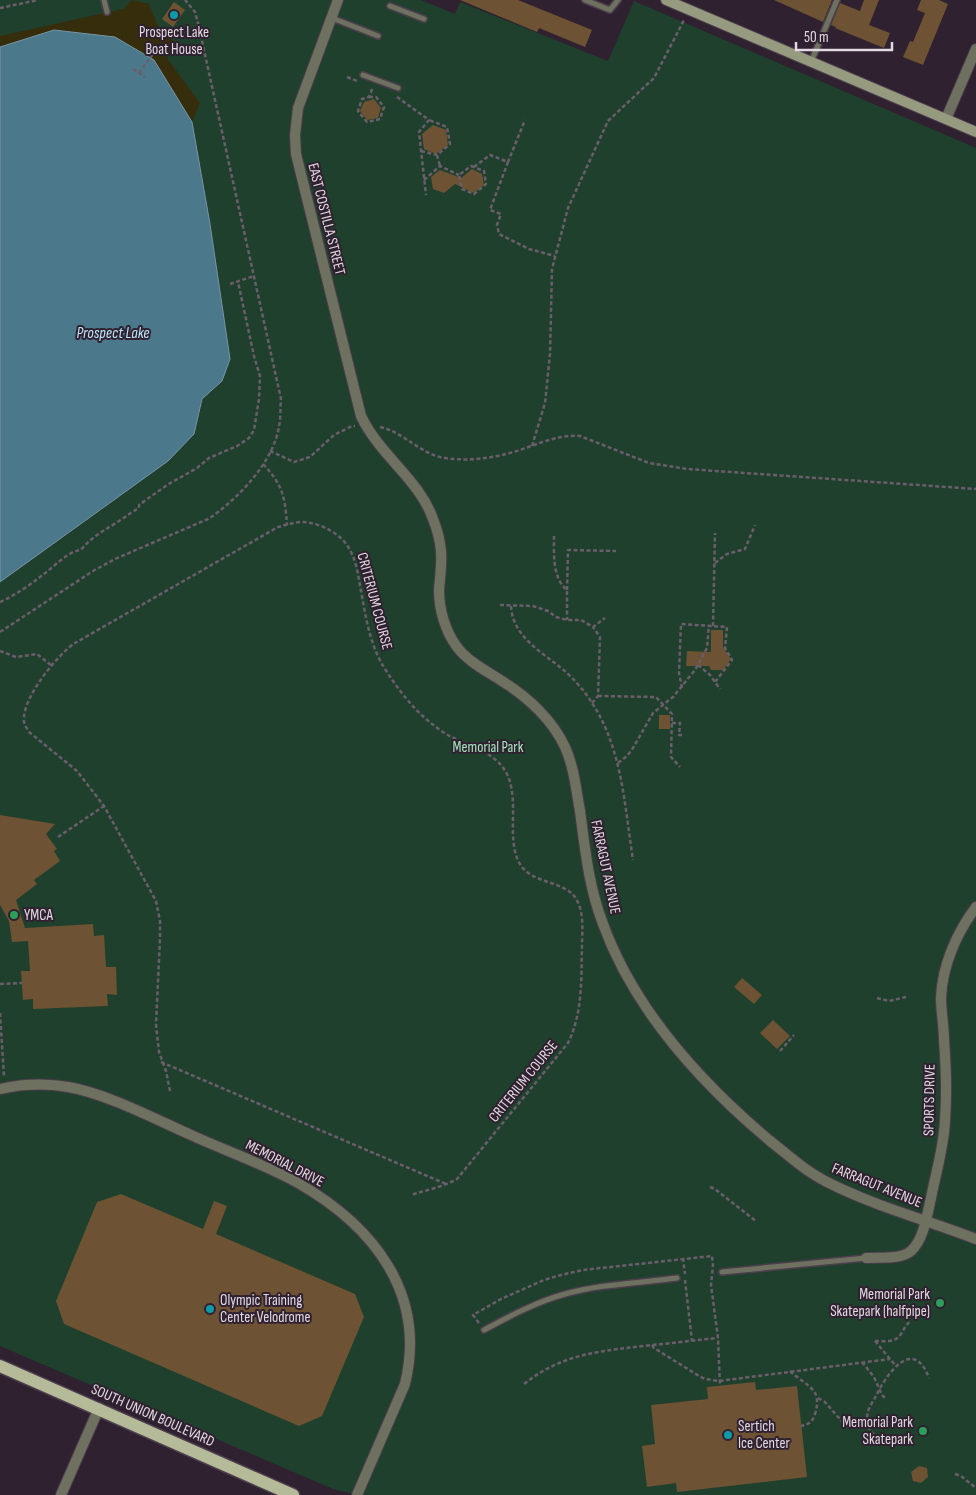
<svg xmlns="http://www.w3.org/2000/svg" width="976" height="1495" font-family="'Sofia Sans Condensed',sans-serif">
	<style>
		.green { fill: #1f402d }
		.sand { fill: #362d0d }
		.water { fill: #4b788b; stroke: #7995a5 }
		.building { fill: #6d5233 }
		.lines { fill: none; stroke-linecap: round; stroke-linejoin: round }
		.service-casing { stroke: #4c3e4c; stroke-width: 8 }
		.minor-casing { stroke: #4c3e4c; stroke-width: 12 }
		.secondary-casing { stroke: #4c3e4c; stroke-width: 12 }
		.primary-casing { stroke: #4c3e4c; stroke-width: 15 }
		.path { stroke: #6b5e6b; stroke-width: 2.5; stroke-dasharray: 4 2.5; stroke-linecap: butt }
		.service { stroke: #6e715f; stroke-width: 5 }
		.minor { stroke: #6e715f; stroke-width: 10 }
		.secondary { stroke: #969b7f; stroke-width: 10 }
		.primary { stroke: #b5bb98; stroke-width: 12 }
		.culture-dot { fill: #0f9aa8; stroke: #2f212f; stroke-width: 2 }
		.leisure-dot { fill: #2e9e5b; stroke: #2f212f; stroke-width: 2 }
		.labels { text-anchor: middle; stroke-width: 4; stroke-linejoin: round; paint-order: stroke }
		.poi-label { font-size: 15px; fill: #e3d9e2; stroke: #2f212f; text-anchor: start }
		.street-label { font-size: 15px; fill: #e3d9e2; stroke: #2f212f }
		.park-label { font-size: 15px; fill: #a5e7be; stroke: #2f212f }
		.water-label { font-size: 16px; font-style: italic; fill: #bce8fc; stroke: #2f212f }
	</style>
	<rect width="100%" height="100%" fill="#2f212f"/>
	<path class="green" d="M0 0H421L455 14 460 2 608 61 634 1 976 148V1495H359L333 1489 0 1346Z"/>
	<path class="sand" d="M132 0 149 4 158 26 177 44 167 58 200 103 192 122 154 60 54 30 0 47V36L123 9Z"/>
	<path class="water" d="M54 30 115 37 154 60 192 122 210 224 230 359 222 381 202 399 194 434 168 461 0 582V47Z"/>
	<g class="building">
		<path d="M460 0H518L592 30 585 47 539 28 537 32Z"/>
		<path d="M774 0H832L823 22Z"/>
		<path d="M864 0H879L869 25 890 33 884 48 835 28 836 27 831 25 840 3 860 11Z"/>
		<path d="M921 0H939L948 4 923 65 903 57 910 41 913 42 925 13 917 10Z"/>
		<path d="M174 2 185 10 173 27 162 19Z"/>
		<path d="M374 99 381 108 378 118 367 120 360 111 364 102Z"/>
		<path d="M433 125 446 130 448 145 436 154 424 149 422 134Z"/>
		<path d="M472 169 482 174 484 185 474 193 455 184 444 193 433 189 431 177 440 170 461 178Z"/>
		<path d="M711 630H723V647L731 659 723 670H711L709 666H686L687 651 711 652Z"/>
		<rect x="659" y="715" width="11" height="14"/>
		<path d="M0 815 55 824 46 834 57 849 54 851 60 861 34 880 37 884 16 900 25 928 93 924 94 936 104 935 106 967H116L117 995 107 994 108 1006 33 1009V999L23 1000 21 971H30L28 941 12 942 9 921 0 905Z"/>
		<path d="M742 978 762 995 754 1004 734 987Z"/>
		<path d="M773 1020 790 1036 777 1049 760 1033Z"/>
		<path d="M121 1194 203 1229 214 1201 227 1206 216 1234 355 1294 364 1317 322 1416 299 1426 64 1324 56 1301 97 1202Z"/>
		<path d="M755 1382 756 1390 797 1386 807 1477 677 1492 676 1483 647 1487 642 1446 655 1444 651 1405 708 1399 707 1387Z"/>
		<path d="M919 1466 927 1468 928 1477 921 1483 913 1481 911 1472Z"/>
	</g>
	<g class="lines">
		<g class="service-casing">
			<g id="service">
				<path d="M104 0 107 12"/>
				<path d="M585 0 610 10 618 0"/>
				<path d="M390 6 424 19"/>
				<path d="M332 18 378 36"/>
				<path d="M811 62 837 0"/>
				<path d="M363 75 398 88"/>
				<path d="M722 1272 866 1258"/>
				<path d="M484 1330C510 1316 536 1302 565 1294 601 1284 640 1283 677 1278"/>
			</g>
		</g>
		<g class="minor-casing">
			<g id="minor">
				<path d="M338 0 298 108 295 135 296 154 361 416C380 456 419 479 433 519 437 529 440 540 441 551 442 564 440 577 439 590 439 609 445 631 457 647 469 663 489 672 505 683 529 698 553 721 565 747 574 767 576 789 580 811 585 849 589 888 603 924 634 1009 700 1082 769 1140 788 1155 805 1171 827 1182 874 1206 927 1220 976 1239"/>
				<path d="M946 119 976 49"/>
				<path d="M0 1089C22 1084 45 1083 68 1087 105 1093 155 1119 191 1135 226 1151 264 1164 298 1183 373 1226 427 1293 405 1384L357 1495"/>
				<path d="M866 1258C880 1257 900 1260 911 1251 924 1239 927 1215 931 1198 936 1172 944 1147 945 1120 947 1093 946 1066 944 1040 944 1026 941 1012 941 998 942 966 957 932 976 907"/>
				<path d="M61 1495 99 1408"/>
			</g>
		</g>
		<g class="secondary-casing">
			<path id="secondary" d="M666 0 976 132"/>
		</g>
		<g class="primary-casing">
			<path id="primary" d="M0 1366 293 1495"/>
		</g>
		<g class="path">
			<path d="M0 8 38 0"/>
			<path d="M133 69 145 77"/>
			<path d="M139 73 158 47"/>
			<path d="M347 77 357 81"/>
			<path d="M369 97H376L384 107 380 119 367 122 358 111 362 99 369 97 373 87"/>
			<path d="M397 97 429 120 419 132 426 195"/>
			<path d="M421 151 437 155 450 144 447 127 429 120"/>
			<path d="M437 155 440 166"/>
			<path d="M508 162 490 210 501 214 497 225 499 234 529 249 555 256"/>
			<path d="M471 166 484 171 486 184 474 194 462 189 459 175Z"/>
			<path d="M474 167 490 155 508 162 525 120"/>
			<path d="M424 180 440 166 459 175"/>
			<path d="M230 284 254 276"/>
			<path d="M380 427C404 432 421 455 445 458 466 461 486 459 506 454 531 448 554 434 580 436L649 463 687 469 976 489"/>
			<path d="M532 446 545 403 550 354 552 269 568 208 608 121 654 78 684 20"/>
			<path d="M270 451 294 462 310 457 334 435 352 426H355"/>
			<path d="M263 464C283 485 285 497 287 525"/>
			<path d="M554 536C554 553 552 578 567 590V620"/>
			<path d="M715 563 727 554 745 549 755 525"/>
			<path d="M567 590 568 550 616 551"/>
			<path d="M0 602C16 595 31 584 44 574 56 565 67 552 81 550 91 537 105 530 119 521 126 517 131 512 139 508V505L167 485 197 468 209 458 237 446 249 438 254 430 259 399 260 376 254 356 238 282"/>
			<path d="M500 605 533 606 548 611 556 617 567 620H581L593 627 605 618"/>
			<path d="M511 606C513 643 553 656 575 681 622 732 623 796 633 860"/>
			<path d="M713 626 715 533"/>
			<path d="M0 632 93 571 115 559 208 519C237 500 274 462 279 426 281 418 280 408 281 399L198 23 195 12 185 0"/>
			<path d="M0 651 16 657 37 654 51 665"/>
			<path d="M698 665 710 675 720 689"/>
			<path d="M682 688 679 673 681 624 727 627 725 648 732 660 715 682"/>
			<path d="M598 696 656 697 672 714 671 757 680 767"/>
			<path d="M592 703 598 696 600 637 593 627"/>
			<path d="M672 723H680L679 735H682"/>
			<path d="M618 763 627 756 633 748 653 713 673 697 695 670 707 648 709 625"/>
			<path d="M58 837 104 806"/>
			<path d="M0 984 22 983"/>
			<path d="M877 998 889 1001 906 997"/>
			<path d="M0 1013 4 1077"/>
			<path d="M780 1051 794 1035"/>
			<path d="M161 1062 446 1184"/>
			<path d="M170 1091 166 1071 159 1052 156 1025 160 938V921L156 901 104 806 77 771 29 732C26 727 23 723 24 717 25 695 58 654 75 643L278 527C286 525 294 522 303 522 321 523 342 534 350 550 356 561 358 574 360 586 366 616 369 646 387 672 403 697 421 718 446 734 465 745 491 750 504 769 523 797 503 842 522 867 537 886 571 880 579 905 584 918 582 933 582 946 581 980 583 1012 568 1043L457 1179C443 1187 426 1190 411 1195"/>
			<path d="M710 1187 715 1189 756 1221"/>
			<path d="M683 1258 685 1274"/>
			<path d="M685 1280 692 1341"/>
			<path d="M479 1323 473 1315 501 1299 544 1280 561 1275 583 1270 712 1256 713 1265 711 1285 718 1338 720 1386"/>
			<path d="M875 1341C884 1341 896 1343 901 1334 905 1328 905 1325 911 1321"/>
			<path d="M875 1341 896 1366"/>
			<path d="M652 1345 654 1348 699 1376 705 1379 719 1381 890 1359"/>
			<path d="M862 1362 874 1377 882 1395 886 1399"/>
			<path d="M790 1371C807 1387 823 1388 815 1414 812 1423 809 1424 801 1426"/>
			<path d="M524 1384C564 1352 604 1351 652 1345 674 1343 696 1340 718 1338"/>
			<path d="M818 1398 825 1402 846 1426 856 1428 868 1425"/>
			<path d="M874 1435C870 1430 866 1425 867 1418 867 1410 872 1403 876 1396 886 1375 913 1335 929 1378"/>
			<path d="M955 1474 961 1476 976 1488"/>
		</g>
		<use href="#service" class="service"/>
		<use href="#minor" class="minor"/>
		<use href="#secondary" class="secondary"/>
		<use href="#primary" class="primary"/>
	</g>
	<g class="culture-dot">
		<circle cx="174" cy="15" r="5"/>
		<circle cx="210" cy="1309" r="5"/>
		<circle cx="728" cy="1435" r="5"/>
	</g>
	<g class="leisure-dot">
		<circle cx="14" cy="915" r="5"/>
		<circle cx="940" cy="1303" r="5"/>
		<circle cx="923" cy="1431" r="5"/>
	</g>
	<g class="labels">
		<g class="poi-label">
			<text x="174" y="37" text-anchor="middle">Prospect Lake<tspan x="174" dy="17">Boat House</tspan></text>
			<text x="24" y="920">YMCA</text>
			<text x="930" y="1299" text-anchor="end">Memorial Park<tspan x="930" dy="17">Skatepark (halfpipe)</tspan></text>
			<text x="220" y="1305">Olympic Training<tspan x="220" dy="17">Center Velodrome</tspan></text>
			<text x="913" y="1427" text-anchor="end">Memorial Park<tspan x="913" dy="17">Skatepark</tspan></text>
			<text x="738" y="1431">Sertich<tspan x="738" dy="17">Ice Center</tspan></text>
		</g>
		<g class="street-label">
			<text transform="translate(327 219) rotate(76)" y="5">EAST COSTILLA STREET</text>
			<text transform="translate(375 601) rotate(75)" y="5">CRITERIUM COURSE</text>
			<text transform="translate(606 867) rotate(78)" y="5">FARRAGUT AVENUE</text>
			<text transform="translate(523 1081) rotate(-51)" y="5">CRITERIUM COURSE</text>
			<text transform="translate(929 1100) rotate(-89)" y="5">SPORTS DRIVE</text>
			<text transform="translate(285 1163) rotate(27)" y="5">MEMORIAL DRIVE</text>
			<text transform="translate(877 1185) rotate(22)" y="5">FARRAGUT AVENUE</text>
			<text transform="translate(153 1415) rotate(24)" y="5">SOUTH UNION BOULEVARD</text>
		</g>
		<g class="park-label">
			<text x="488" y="752">Memorial Park</text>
		</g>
		<g class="water-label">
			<text x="113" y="338">Prospect Lake</text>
		</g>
	</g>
	<path d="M796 42v8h96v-8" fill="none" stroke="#e3d9e2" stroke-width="2.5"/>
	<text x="804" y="42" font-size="15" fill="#e3d9e2" stroke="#2f212f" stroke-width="4" paint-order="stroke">50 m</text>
</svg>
